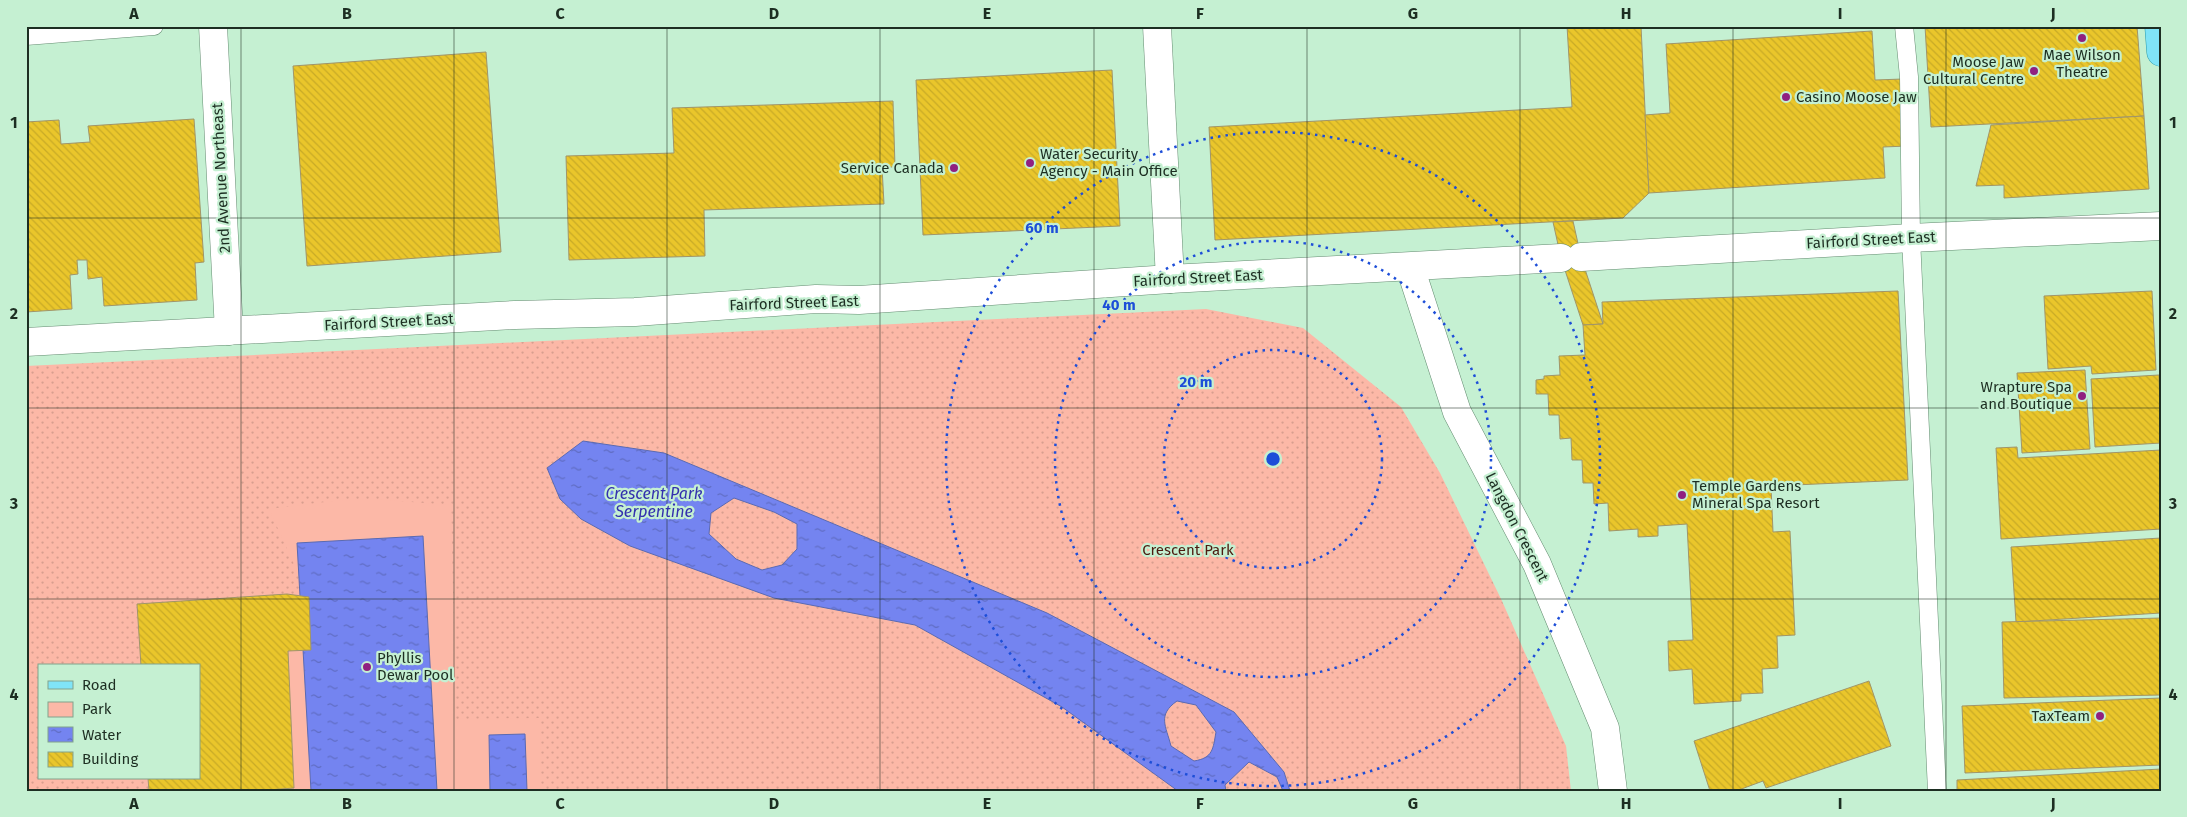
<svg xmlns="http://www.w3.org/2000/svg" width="2187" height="817" font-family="'Fira Sans',sans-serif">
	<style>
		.green { fill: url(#green-dots); fill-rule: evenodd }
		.pitch { fill: #fcb8a7 }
		.water { fill: url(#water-ripples); stroke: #5a6ab2; fill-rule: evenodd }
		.building { fill: url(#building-back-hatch); stroke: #a0956a }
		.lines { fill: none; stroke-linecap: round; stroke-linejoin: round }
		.lane-casing { stroke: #648c71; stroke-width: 19 }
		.street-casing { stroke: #648c71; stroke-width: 29 }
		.primary-casing { stroke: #2699a9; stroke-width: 29 }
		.lane { stroke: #fff; stroke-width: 18 }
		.street { stroke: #fff; stroke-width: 28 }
		.primary { stroke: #80e4f7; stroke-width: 28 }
		.grid { fill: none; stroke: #1d2e22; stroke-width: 1; stroke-opacity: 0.55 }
		.ring { fill: none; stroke: #1d4ed8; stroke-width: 2.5; stroke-dasharray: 2.5 5 }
		.poi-dot { fill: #902080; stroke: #c5f0d2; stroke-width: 2 }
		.labels { text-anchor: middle; stroke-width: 4.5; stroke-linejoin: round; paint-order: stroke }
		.poi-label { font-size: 15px; fill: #1d2e22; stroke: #c5f0d2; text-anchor: end }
		.street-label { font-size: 15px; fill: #1d2e22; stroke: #c5f0d2 }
		.park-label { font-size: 15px; fill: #4c1b10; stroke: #c5f0d2 }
		.water-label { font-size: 16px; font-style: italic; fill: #3330ae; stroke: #c5f0d2 }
		.centre { fill: #1d4ed8; stroke: #c5f0d2; stroke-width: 2.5 }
		.ring-label { font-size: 15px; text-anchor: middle; font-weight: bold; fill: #1d4ed8; stroke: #c5f0d2; stroke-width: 4.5; stroke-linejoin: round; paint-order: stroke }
		.neatline { fill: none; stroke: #1d2e22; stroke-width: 2 }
		.grid-label { font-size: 16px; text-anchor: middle; font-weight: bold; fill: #1d2e22 }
	</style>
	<defs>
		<pattern id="green-dots" width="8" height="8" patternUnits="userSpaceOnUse" patternTransform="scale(1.25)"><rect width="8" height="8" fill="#fcb8a7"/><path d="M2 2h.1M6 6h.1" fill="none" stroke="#d89e8f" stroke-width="1.8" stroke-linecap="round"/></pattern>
		<pattern id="water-ripples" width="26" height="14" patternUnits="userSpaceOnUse" patternTransform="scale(1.25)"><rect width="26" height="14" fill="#7484f0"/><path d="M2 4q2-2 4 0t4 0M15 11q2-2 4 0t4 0" fill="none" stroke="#5f6cc2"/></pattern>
		<pattern id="building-back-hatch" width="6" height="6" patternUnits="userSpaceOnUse" patternTransform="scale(1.25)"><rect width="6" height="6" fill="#eac62b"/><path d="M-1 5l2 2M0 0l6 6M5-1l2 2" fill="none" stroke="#c8aa26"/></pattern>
	</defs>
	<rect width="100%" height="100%" fill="#c5f0d2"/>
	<path class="green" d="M1206 309 1303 328 1401 407 1440 473 1502 601 1566 746 1571 791H26V366ZM39 666H199V778H39Z"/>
	<path class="pitch" d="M372 499 451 505 456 719 540 718 541 791H292L294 788 288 651 309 597 269 509 333 501Z"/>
	<g class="water">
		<path d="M583 441 664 453 1047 613 1234 712 1284 772 1290 791H1283L1277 777 1249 762 1225 785 1226 791H1178L1062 707 915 625 774 598 630 546 581 519 560 499 547 468ZM734 498 774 512 797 524V549L782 565 762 570 736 559 709 534 711 513ZM1177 701 1196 705 1216 732C1213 749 1213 758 1194 761L1171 746C1166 726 1157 715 1177 701Z"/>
		<path d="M423 536 437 791H311L297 543Z"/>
		<path d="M525 734 527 791H490L489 735Z"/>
	</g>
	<g class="building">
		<path d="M1567 26H1641L1649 193 1623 218 1215 240 1209 127 1572 107Z"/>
		<path d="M1925 26H2137L2144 116 1931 127Z"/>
		<path d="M1872 31 1875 80 1903 79 1907 146 1883 147 1885 178 1649 193 1645 115 1670 113 1666 44Z"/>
		<path d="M486 52 501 252 307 266 293 66Z"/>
		<path d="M1112 70 1120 226 923 235 916 80Z"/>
		<path d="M893 101 895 167H882L884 204 704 210 705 256 569 260 566 156 674 153 672 108Z"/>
		<path d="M2144 116 2149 189 2004 198V185L1976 186 1991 125Z"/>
		<path d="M194 119 204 262 195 263 197 300 104 306 102 277 88 279 87 260H77L78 274 70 275 72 309 26 312V122L59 120 61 144 90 142 88 126Z"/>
		<path d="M1573 221 1581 257 1603 324 1583 325 1561 258 1553 222Z"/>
		<path d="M1898 291 1908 480 1771 486 1773 532 1790 531 1795 635 1777 636 1778 668 1762 669 1763 693 1741 694V701L1694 704 1692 669 1669 671 1668 641 1693 640 1687 524 1658 526V536L1638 537V529L1609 531 1608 503 1594 504 1593 483H1583L1582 460H1572L1571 438 1560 439 1559 415H1549L1548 394H1536V380L1544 379V376L1560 375 1559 356 1585 355 1583 325 1603 324 1602 302Z"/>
		<path d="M2152 291 2156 370 2092 374 2091 366 2048 369 2044 296Z"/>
		<path d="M2085 370 2090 449 2022 453 2017 373Z"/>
		<path d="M2159 375 2161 443 2095 447 2091 379Z"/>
		<path d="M2017 447 2018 458 2161 450V529L2001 539 1996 448Z"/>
		<path d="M2161 538V613L2016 622 2011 547Z"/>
		<path d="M287 594 309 597 311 650 288 651 294 788 255 791H149L148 778H199V666H141L137 604Z"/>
		<path d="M2161 618V695L2004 698 2002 622Z"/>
		<path d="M1869 681 1891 746 1766 788 1763 781 1736 791H1710L1694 741Z"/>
		<path d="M2161 698V765L1965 773 1962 706Z"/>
		<path d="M2161 769V791H1957V780Z"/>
	</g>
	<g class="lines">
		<g class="lane-casing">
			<g id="lane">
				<path d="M1904 26 1909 77 1911 238 1937 791"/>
				<path d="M26 36 154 26"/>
			</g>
		</g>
		<g class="street-casing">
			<g id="street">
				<path d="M213 26 229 331"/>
				<path d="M1157 26 1170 279"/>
				<path d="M1581 257 1911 238 2161 226"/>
				<path d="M1410 267 1457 412 1537 564 1605 728 1613 791"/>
				<path d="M26 342 515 315 635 312 816 299 859 300 1170 279 1561 258"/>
			</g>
		</g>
		<g class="primary-casing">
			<path id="primary" d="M2159 26 2161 52"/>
		</g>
		<use href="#lane" class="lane"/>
		<use href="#street" class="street"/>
		<use href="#primary" class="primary"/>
	</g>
	<path class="grid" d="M241 26V791M454 26V791M667 26V791M880 26V791M1094 26V791M1307 26V791M1520 26V791M1733 26V791M1946 26V791M26 218H2161M26 408H2161M26 599H2161"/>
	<g class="ring">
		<circle cx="1273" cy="459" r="109"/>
		<circle cx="1273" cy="459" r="218"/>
		<circle cx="1273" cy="459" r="327"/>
	</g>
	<g class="poi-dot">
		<circle cx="2082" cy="38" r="5"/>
		<circle cx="2034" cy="71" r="5"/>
		<circle cx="1786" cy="97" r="5"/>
		<circle cx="1030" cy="163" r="5"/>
		<circle cx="954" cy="168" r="5"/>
		<circle cx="2082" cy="396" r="5"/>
		<circle cx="1682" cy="495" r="5"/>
		<circle cx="367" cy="667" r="5"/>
		<circle cx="2100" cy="716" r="5"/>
	</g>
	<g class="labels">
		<g class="poi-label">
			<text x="2082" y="60" text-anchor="middle">Mae Wilson<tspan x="2082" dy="17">Theatre</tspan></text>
			<text x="2024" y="67">Moose Jaw<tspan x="2024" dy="17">Cultural Centre</tspan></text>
			<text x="1796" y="102" text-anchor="start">Casino Moose Jaw</text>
			<text x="1040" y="159" text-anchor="start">Water Security<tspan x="1040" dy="17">Agency - Main Office</tspan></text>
			<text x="944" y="173">Service Canada</text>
			<text x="2072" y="392">Wrapture Spa<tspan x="2072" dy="17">and Boutique</tspan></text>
			<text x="1692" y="491" text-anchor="start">Temple Gardens<tspan x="1692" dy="17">Mineral Spa Resort</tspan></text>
			<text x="377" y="663" text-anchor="start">Phyllis<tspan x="377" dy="17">Dewar Pool</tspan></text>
			<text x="2090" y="721">TaxTeam</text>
		</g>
		<g class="street-label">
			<text transform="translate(221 178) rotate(-93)" y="5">2nd Avenue Northeast</text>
			<text transform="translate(1871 240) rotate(-3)" y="5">Fairford Street East</text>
			<text transform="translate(1198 278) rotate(-3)" y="5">Fairford Street East</text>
			<text transform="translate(794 303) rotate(-2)" y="5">Fairford Street East</text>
			<text transform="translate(389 322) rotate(-3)" y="5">Fairford Street East</text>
			<text transform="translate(1517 527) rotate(63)" y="5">Langdon Crescent</text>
		</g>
		<g class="park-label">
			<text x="1188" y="555">Crescent Park</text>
		</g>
		<g class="water-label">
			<text x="654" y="499">Crescent Park<tspan x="654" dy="18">Serpentine</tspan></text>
		</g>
	</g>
	<circle cx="1273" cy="459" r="8" class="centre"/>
	<g class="ring-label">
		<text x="1042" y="233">60 m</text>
		<text x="1119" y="310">40 m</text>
		<text x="1196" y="387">20 m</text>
	</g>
	<rect width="2187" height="817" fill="none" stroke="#c5f0d2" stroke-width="55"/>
	<rect x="38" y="664" width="162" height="115" fill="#c5f0d2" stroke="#82a28c"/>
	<rect x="48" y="681" width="25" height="8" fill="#80e4f7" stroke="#82a28c"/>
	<text x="82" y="690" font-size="15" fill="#1d2e22">Road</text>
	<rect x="48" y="702" width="25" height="15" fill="#fcb8a7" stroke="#82a28c"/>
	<text x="82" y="714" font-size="15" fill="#1d2e22">Park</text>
	<rect x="48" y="727" width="25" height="15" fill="url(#water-ripples)" stroke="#82a28c"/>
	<text x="82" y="740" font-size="15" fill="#1d2e22">Water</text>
	<rect x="48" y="752" width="25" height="15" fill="url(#building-back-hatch)" stroke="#82a28c"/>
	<text x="82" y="764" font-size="15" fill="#1d2e22">Building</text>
	<rect x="28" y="28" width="2132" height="762" class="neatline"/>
	<g class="grid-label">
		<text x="134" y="19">A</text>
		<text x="347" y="19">B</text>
		<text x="560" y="19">C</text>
		<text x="774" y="19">D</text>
		<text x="987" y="19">E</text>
		<text x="1200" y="19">F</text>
		<text x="1413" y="19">G</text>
		<text x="1626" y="19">H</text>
		<text x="1840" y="19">I</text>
		<text x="2053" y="19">J</text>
		<text x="14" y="128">1</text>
		<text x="2173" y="128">1</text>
		<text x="14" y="319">2</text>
		<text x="2173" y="319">2</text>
		<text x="14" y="509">3</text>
		<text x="2173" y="509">3</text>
		<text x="14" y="700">4</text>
		<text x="2173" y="700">4</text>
		<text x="134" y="809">A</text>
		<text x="347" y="809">B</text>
		<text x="560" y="809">C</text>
		<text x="774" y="809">D</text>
		<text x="987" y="809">E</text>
		<text x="1200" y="809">F</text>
		<text x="1413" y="809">G</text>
		<text x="1626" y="809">H</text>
		<text x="1840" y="809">I</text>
		<text x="2053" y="809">J</text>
	</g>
</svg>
